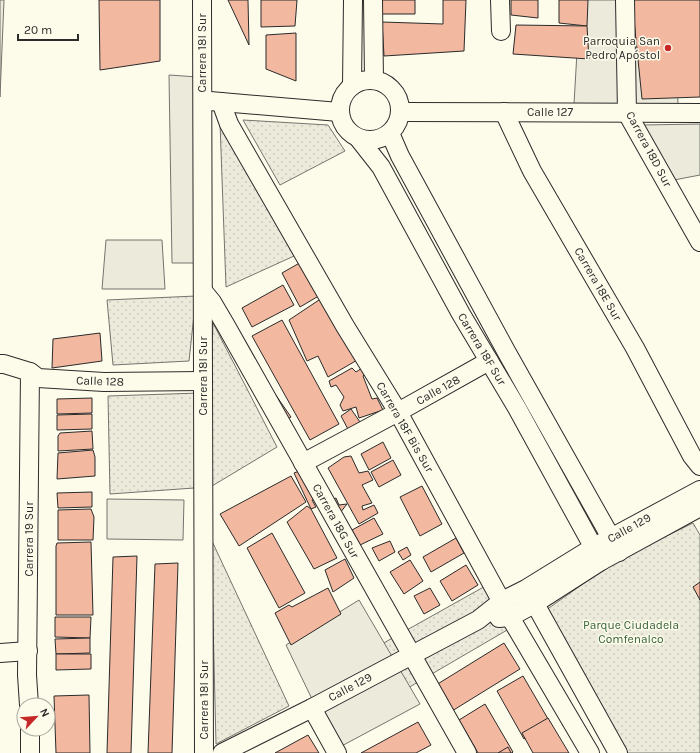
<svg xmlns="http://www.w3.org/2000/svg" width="700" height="753" font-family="Karla,sans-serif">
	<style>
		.grass { fill: #ecebdb; stroke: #74746e }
		.park { fill: url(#park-dots); stroke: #74746e }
		.parking { fill: #eceadb; stroke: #74746e }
		.building { fill: #f2b8a0; stroke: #2b2b2b }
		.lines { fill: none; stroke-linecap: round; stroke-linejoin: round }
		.minor-casing { stroke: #2b2b2b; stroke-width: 20 }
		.minor { stroke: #fdfbea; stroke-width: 18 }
		.poi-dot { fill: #c62828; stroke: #fdfbea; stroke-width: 1.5 }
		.labels { text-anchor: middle; stroke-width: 3; stroke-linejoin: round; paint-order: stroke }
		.poi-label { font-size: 12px; fill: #2b2b2b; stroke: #fdfbea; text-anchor: end }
		.street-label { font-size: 12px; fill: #2b2b2b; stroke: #fdfbea }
		.park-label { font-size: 12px; fill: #34623c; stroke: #fdfbea }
	</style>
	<defs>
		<pattern id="park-dots" width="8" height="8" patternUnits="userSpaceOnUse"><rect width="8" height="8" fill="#ecebdb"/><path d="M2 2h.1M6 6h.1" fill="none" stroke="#cbcabc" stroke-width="1.8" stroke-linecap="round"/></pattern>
	</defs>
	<rect width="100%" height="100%" fill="#fdfbea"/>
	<g class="grass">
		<path d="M0 0H4L0 97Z"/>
		<path d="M580 0H675L678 106 574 104Z"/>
		<path d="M169 75 198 77 200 263H172Z"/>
		<path d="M700 124V175L674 180 643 125Z"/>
	</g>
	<g class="park">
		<path d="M243 120 328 125 345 151 280 185Z"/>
		<path d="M220 123 294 256 226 287Z"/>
		<path d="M196 296 189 361 113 365 107 300Z"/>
		<path d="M213 323 277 447 207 489Z"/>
		<path d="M200 393 194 488 110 494 108 396Z"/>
		<path d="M693 523 700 535V753H622L542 613 615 561Z"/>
		<path d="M211 539 289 706 216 744Z"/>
		<path d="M489 584 514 626 341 727 314 682Z"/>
	</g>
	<g class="parking">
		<path d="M106 240H162L165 289H102Z"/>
		<path d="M107 499 184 500 183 540 107 539Z"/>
		<path d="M359 600 420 704 336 749 286 645Z"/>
	</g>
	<g class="building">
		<path d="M99 0H160V61L100 70Z"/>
		<path d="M228 0H248L249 45Z"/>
		<path d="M261 0H297L295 26 261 27Z"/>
		<path d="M379 0H415V14H378Z"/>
		<path d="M443 0H466L464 51 384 56 382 22 443 24Z"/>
		<path d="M511 0H538V18L511 15Z"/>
		<path d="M559 0H588L587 26 559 23Z"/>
		<path d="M632 0H700V97L642 99Z"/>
		<path d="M516 25 587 26 589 59 513 54Z"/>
		<path d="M296 33V81L266 69V35Z"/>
		<path d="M303 261 322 294 300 307 282 273Z"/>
		<path d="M283 285 294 305 252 327 242 308Z"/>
		<path d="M322 298 359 359 328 377 318 356 307 361 289 320Z"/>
		<path d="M282 320 339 424 310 440 252 336Z"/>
		<path d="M100 333 102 361 52 368 53 339Z"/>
		<path d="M352 368 356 372 362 368 366 373 363 376 372 399 377 398 383 410 359 418 356 407 343 411 340 405 344 397 336 385 331 387 329 381Z"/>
		<path d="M275 394 291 417 284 421 269 398Z"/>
		<path d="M92 398V413L57 414V399Z"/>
		<path d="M351 409 360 422 350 433 341 416Z"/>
		<path d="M92 414V429L57 430V415Z"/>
		<path d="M92 431 93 449 58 451V436L60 433Z"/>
		<path d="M383 442 391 458 369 470 361 454Z"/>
		<path d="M93 450 95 457V476L57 479 58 453Z"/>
		<path d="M351 456 359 473 368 471 373 480 362 485 372 503 362 506 363 510 374 505 378 513 359 524 328 468 344 457Z"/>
		<path d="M393 460 401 475 379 487 371 472Z"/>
		<path d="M302 470 318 498 312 500 316 507 311 509 294 473Z"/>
		<path d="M291 476 306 502 239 546 220 514Z"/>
		<path d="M422 486 442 524 420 536 400 497Z"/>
		<path d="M92 492V507L58 508 57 493Z"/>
		<path d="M336 498 339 505 347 504 340 513 328 501Z"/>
		<path d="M307 506 311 509 337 558 314 569 287 522Z"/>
		<path d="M91 509 94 517 93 540H58V510Z"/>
		<path d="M374 518 383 534 360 545 352 530Z"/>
		<path d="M272 533 305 593 279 608 247 548Z"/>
		<path d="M456 538 464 553 431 572 423 557Z"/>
		<path d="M390 541 395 552 379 561 372 548Z"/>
		<path d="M91 542 93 615H56V546L57 543Z"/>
		<path d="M407 547 411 555 403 560 398 552Z"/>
		<path d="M137 556 131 753H107L113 557Z"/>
		<path d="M345 559 354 578 333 592 325 570Z"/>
		<path d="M410 560 423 581 404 594 390 572Z"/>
		<path d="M178 563 172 753H148L155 564Z"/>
		<path d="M466 565 478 585 452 601 440 581Z"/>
		<path d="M700 582V600L693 587Z"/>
		<path d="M328 588 341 614 291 645 275 613 289 605 292 607Z"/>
		<path d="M430 588 440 605 424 614 414 596Z"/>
		<path d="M55 617H91L90 638 55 637Z"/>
		<path d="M90 638V653L56 654 55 639Z"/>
		<path d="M504 643 520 669 452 711 436 685Z"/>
		<path d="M56 654H91V669L56 670Z"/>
		<path d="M523 676 551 724 524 739 497 691Z"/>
		<path d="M89 695 90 753H56L54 696Z"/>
		<path d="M485 704 513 752 512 753H478L459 720Z"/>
		<path d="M548 718 569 753H533L522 733Z"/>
		<path d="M418 722 431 745 416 753H361Z"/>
		<path d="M308 735 319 753H275Z"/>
		<path d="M508 747 511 753H498Z"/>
	</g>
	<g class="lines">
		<g class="minor-casing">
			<g id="minor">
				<path d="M202 0 204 753"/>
				<path d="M373 0 374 80"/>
				<path d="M500 0 501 31"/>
				<path d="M625 0 627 113 700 242"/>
				<circle cx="370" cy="110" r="30"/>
				<path d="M352 86 353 0"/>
				<path d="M210 101 339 112"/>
				<path d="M221 102 229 124 345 326 398 412 510 617 590 753"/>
				<path d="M400 112 700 113"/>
				<path d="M504 112 532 171 635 348 692 456 700 466"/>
				<path d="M390 133 400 156 506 351 619 552"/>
				<path d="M359 139 381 167 461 314 517 408 601 561"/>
				<path d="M203 291 212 302 225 324 467 753"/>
				<path d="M0 364H4L30 372 38 378 104 382 203 381"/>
				<path d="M303 463 398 412 489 361"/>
				<path d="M529 593 618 753"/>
				<path d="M499 618 510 617 534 604 601 561 700 507"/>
				<path d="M0 653 28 651"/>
				<path d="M29 705 27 675 30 372"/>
				<path d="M312 708 337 753"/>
				<path d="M30 729V753"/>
				<path d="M222 753 312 708 478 620 502 601 526 589 594 547 700 490"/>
			</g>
		</g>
		<use href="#minor" class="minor"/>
	</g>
	<circle class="poi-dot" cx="668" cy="48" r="4"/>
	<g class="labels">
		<g class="poi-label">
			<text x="660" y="45">Parroquia San<tspan x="660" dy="14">Pedro Apóstol</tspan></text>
		</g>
		<g class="street-label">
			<text transform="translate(202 53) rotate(-90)" y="4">Carrera 18I Sur</text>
			<text x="550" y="116">Calle 127</text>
			<text transform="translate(649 149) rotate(62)" y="4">Carrera 18D Sur</text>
			<text transform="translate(598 284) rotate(60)" y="4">Carrera 18E Sur</text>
			<text transform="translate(482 349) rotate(59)" y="4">Carrera 18F Sur</text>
			<text transform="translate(203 376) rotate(-90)" y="4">Carrera 18I Sur</text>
			<text transform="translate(100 381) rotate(2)" y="4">Calle 128</text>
			<text transform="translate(438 390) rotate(-29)" y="4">Calle 128</text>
			<text transform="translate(405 427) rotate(60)" y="4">Carrera 18F Bis Sur</text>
			<text transform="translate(336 521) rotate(61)" y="4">Carrera 18G Sur</text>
			<text transform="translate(629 528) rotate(-29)" y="4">Calle 129</text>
			<text transform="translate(29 539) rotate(-90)" y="4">Carrera 19 Sur</text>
			<text transform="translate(350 687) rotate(-28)" y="4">Calle 129</text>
			<text transform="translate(204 700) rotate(-90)" y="4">Carrera 18I Sur</text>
		</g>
		<g class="park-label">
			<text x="631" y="629">Parque Ciudadela<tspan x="631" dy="14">Comfenalco</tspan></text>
		</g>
	</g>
	<g transform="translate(36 717) rotate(64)"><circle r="19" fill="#fdfbea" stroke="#a9a89e"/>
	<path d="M0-3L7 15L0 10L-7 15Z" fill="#c62828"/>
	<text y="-6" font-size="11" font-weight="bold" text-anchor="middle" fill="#2b2b2b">N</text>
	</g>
	<path d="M18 34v6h60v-6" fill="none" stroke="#2b2b2b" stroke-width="2"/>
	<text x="24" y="34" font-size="12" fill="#2b2b2b" stroke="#fdfbea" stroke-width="3" paint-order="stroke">20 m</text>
</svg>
